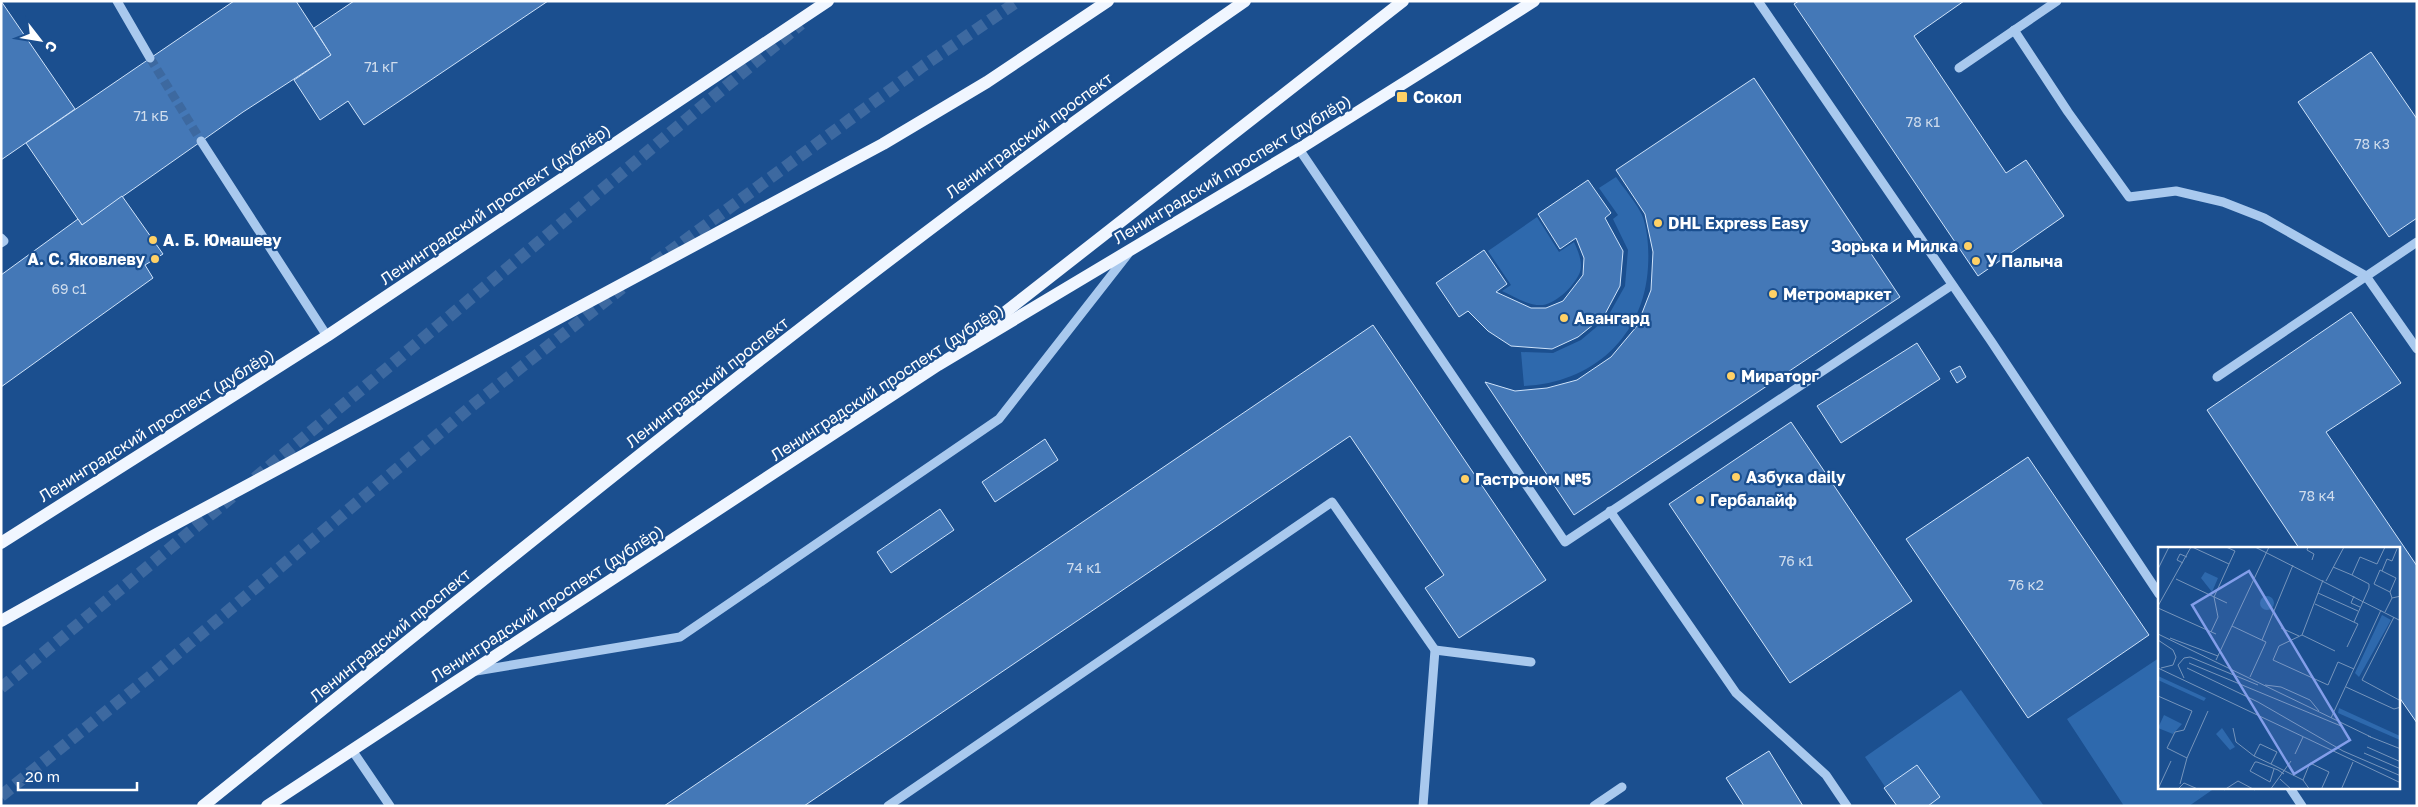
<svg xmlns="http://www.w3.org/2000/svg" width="2418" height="807" font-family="'Golos Text',sans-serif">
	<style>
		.green { fill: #2e69ad }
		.building { fill: #4478b7; stroke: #cfe3fa }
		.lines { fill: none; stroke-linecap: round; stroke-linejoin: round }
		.minor-tunnel { stroke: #3d69a0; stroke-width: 9; stroke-dasharray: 9 4.5; stroke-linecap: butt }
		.major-tunnel { stroke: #3d69a0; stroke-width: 12; stroke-dasharray: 12 6; stroke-linecap: butt }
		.minor { stroke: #a9c9ee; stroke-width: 9 }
		.major { stroke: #f0f6ff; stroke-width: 12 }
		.poi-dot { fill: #ffd166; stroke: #1b4f8f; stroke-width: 2 }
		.labels { text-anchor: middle; stroke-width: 4.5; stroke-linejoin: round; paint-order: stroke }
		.number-label { font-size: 14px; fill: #d0dded }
		.poi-label { font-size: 16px; font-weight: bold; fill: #fff; stroke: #1b4f8f; text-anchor: start }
		.street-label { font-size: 16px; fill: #fff; stroke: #1b4f8f }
		.inset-road { fill: none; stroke: #7695bc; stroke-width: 1 }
		.view { fill: #839eea; fill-opacity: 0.15; stroke: #839eea; stroke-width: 2.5 }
		.inset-edge { fill: none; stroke: #fff; stroke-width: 2.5 }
	</style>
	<rect width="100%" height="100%" fill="#1b4f8f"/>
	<g class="green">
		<path d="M1616 177C1624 189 1636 202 1642 215 1648 230 1649 251 1648 267 1644 337 1592 383 1524 386L1521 352 1553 353 1581 340 1607 318 1625 286 1628 250 1613 219 1618 215 1599 188Z"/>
		<path d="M1537 217 1559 252 1574 242C1578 251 1583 262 1580 272 1575 285 1557 303 1543 305 1529 306 1515 297 1502 291L1511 285 1488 251Z"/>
		<path d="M2159 658V788H2215L2189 806H2124L2067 719Z"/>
		<path d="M1961 690 2044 806H1898L1865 757Z"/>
	</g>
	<g class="building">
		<path d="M1 1 75 109 1 160Z"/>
		<path d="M234 1H296L331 55 243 112 82 225 26 143Z"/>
		<path d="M354 1H548L364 125 348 101 320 120 294 80 331 55 314 28Z"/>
		<path d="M1799 1H1964L1914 36 2006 173 2026 160 2064 216 1978 276 1794 4Z"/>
		<path d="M2371 52 2417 119V218L2389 237 2298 102Z"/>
		<path d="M1754 78 1900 297 1574 515 1485 382 1515 391 1547 388 1577 380 1611 357 1637 326 1651 290 1653 252 1645 214 1616 170Z"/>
		<path d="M1588 180 1611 213 1605 218 1623 251 1620 286 1604 316 1578 337 1552 349 1511 346 1488 331 1468 311 1459 317 1436 283 1484 250 1507 284 1496 292 1531 308H1546L1563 301 1583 275 1584 258 1576 238 1560 249 1538 214Z"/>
		<path d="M122 196 163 254 145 265 153 278 1 387V275L78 219 82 225Z"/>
		<path d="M2351 312 2401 383 2326 432 2417 566V723L2399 697V548H2299L2207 410Z"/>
		<path d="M1373 325 1546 580 1459 638 1425 588 1444 575 1350 436 804 806H664Z"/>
		<path d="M1917 343 1940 379 1841 443 1817 406Z"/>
		<path d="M1960 366 1966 377 1957 383 1950 371Z"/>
		<path d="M1791 422 1912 601 1790 683 1669 504Z"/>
		<path d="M1045 439 1058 460 995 502 982 482Z"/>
		<path d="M2028 457 2149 635 2028 718 1906 539Z"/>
		<path d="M940 509 954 530 891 573 877 552Z"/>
		<path d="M1769 751 1803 806H1744L1726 778Z"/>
		<path d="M1917 765 1940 797 1928 806H1897L1884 788Z"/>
	</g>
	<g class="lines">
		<path class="minor-tunnel" d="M150 58 201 141"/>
		<g class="major-tunnel">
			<path d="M654 263 923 66 1018 1"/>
			<path d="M255 478 801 24"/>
			<path d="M1 688 232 497"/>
			<path d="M1 796 158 670 473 405 622 288"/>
		</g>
		<g class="minor">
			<path d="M117 1 150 58"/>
			<path d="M1758 1 1991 341 2159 594"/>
			<path d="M2014 30 2068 112 2129 197 2176 191 2223 202 2264 218 2366 276 2417 349"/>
			<path d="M1959 68 2057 1"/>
			<path d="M201 141 327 336"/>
			<path d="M1299 149 1565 542 1952 285"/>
			<path d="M1 238 4 241 1 243"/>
			<path d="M2217 377 2417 242"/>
			<path d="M1610 511 1736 693 1826 775 1847 806"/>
			<path d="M1435 650 1531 662"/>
			<path d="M476 671 680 637 999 419 1128 254"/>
			<path d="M352 750 390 806"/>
			<path d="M2290 788 2302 806"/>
			<path d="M888 806 1332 502 1435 650 1423 806"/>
			<path d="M1594 806 1622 787"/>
		</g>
		<g class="major">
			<path d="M981 331 1403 1"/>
			<path d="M1 543 327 336 828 1"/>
			<path d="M1 621 153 536 883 144 987 82 1108 1"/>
			<path d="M203 806C545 531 883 251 1245 1"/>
			<path d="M267 806 938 365 1299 149 1534 1"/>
		</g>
	</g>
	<g class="poi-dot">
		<rect x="1396" y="91" width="12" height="12" rx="2.5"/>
		<circle cx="1658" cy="223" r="5"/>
		<circle cx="153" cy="240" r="5"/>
		<circle cx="1968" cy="246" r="5"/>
		<circle cx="155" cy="259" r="5"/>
		<circle cx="1976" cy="261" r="5"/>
		<circle cx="1773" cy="294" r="5"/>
		<circle cx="1564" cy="318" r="5"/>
		<circle cx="1731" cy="376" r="5"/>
		<circle cx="1736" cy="477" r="5"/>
		<circle cx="1465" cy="479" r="5"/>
		<circle cx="1700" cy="500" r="5"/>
	</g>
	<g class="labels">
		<g class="number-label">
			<text x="381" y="72">71 кГ</text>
			<text x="151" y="121">71 кБ</text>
			<text x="1923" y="127">78 к1</text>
			<text x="2372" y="149">78 к3</text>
			<text x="69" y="294">69 с1</text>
			<text x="2317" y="501">78 к4</text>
			<text x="1796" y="566">76 к1</text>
			<text x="1084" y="573">74 к1</text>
			<text x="2026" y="590">76 к2</text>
		</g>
		<g class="poi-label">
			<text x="1413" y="103">Сокол</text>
			<text x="1668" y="229">DHL Express Easy</text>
			<text x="163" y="246">А. Б. Юмашеву</text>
			<text x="1958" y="252" text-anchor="end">Зорька и Милка</text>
			<text x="145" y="265" text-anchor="end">А. С. Яковлеву</text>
			<text x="1986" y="267">У Палыча</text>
			<text x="1783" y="300">Метромаркет</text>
			<text x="1574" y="324">Авангард</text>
			<text x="1741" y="382">Мираторг</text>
			<text x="1746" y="483">Азбука daily</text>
			<text x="1475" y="485">Гастроном №5</text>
			<text x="1710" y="506">Гербалайф</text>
		</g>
		<g class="street-label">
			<text transform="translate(1029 135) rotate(-36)" y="6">Ленинградский проспект</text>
			<text transform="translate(1232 169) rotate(-31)" y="6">Ленинградский проспект (дублёр)</text>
			<text transform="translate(495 204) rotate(-34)" y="6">Ленинградский проспект (дублёр)</text>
			<text transform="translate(707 382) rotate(-38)" y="6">Ленинградский проспект</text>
			<text transform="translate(887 382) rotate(-33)" y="6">Ленинградский проспект (дублёр)</text>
			<text transform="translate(156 425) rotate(-32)" y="6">Ленинградский проспект (дублёр)</text>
			<text transform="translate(547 603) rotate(-33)" y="6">Ленинградский проспект (дублёр)</text>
			<text transform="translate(390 635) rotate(-39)" y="6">Ленинградский проспект</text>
		</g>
	</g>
	<g transform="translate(2158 547)">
		<rect width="242" height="242" fill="#1b4f8f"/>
		<path d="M47 25 60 31 54 45 43 31ZM102 56a7 7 0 1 1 14 0a7 7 0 1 1-14 0ZM224 68 233 73 201 130 197 126ZM0 129 48 151 46 154 0 133ZM181 161 242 189V193L180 166ZM6 168 24 177 15 187 0 181ZM64 181 77 200 72 203 58 187Z" fill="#2e69ad"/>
		<path class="inset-road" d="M34 0 71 17M97 0 243 74M150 0 149 3 156 7 154 13M25 16 19 13 22 7 29 10M175 20 194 28M0 22 11 0M224 24 229 12 234 14 239 2M18 32 69 56M165 33 144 88 121 99 115 113 170 138 180 115 196 122M168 34 186 0M232 45 216 37 222 23 238 31 232 45 234 51M160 46 200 64M196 49 193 56 202 60M157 57 200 77 189 100M0 59 33 0M0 61 58 87M227 65 234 51 243 49M236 70 204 133 243 154M196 75 211 41V37L194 28 202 10 219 17 227 0M74 79 108 95 92 130M123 81 141 89M53 85 60 70 56 50 77 4 68 0M0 87 213 190M144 88 177 104M12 91 60 109M0 93 15 103 18 110 15 118 3 121M104 93 135 18M58 113 111 0M31 116 183 179M0 121 243 236M29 121 100 155 185 204 243 229M26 131 20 118 26 111 32 110 100 138M107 138 123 140 152 153 161 164M188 140 236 162 243 160M0 149 34 164 26 183 17 185 9 201 29 211M173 171 223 63M75 181 78 195 96 209M210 189 243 202M209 200 243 215M206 206 243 222M137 207 145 190M113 217 96 209 102 197 119 205 113 217 145 233 152 243M116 222 112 235 92 224 97 215H99L120 223 126 227M122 232 134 243M145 233 152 216 171 225 163 243M22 237 29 211 50 164M0 242 13 214M19 243 26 236 42 243M66 243 80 234 97 243M112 243 133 214M183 243 195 215"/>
		<path class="view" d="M91 24 192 193 136 227 34 58Z"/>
		<rect width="242" height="242" class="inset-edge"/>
	</g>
	<rect width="2418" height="807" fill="none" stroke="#ffffff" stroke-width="5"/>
	<g transform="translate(40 40) rotate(121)" stroke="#1b4f8f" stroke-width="4" paint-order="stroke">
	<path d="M0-4L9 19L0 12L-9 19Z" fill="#ffffff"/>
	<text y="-8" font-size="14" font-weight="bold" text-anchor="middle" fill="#ffffff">С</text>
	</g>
	<path d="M18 782v8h119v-8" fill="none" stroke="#ffffff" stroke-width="2.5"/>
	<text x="25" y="782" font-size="15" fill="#ffffff" stroke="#1b4f8f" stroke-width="4" paint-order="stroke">20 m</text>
</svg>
